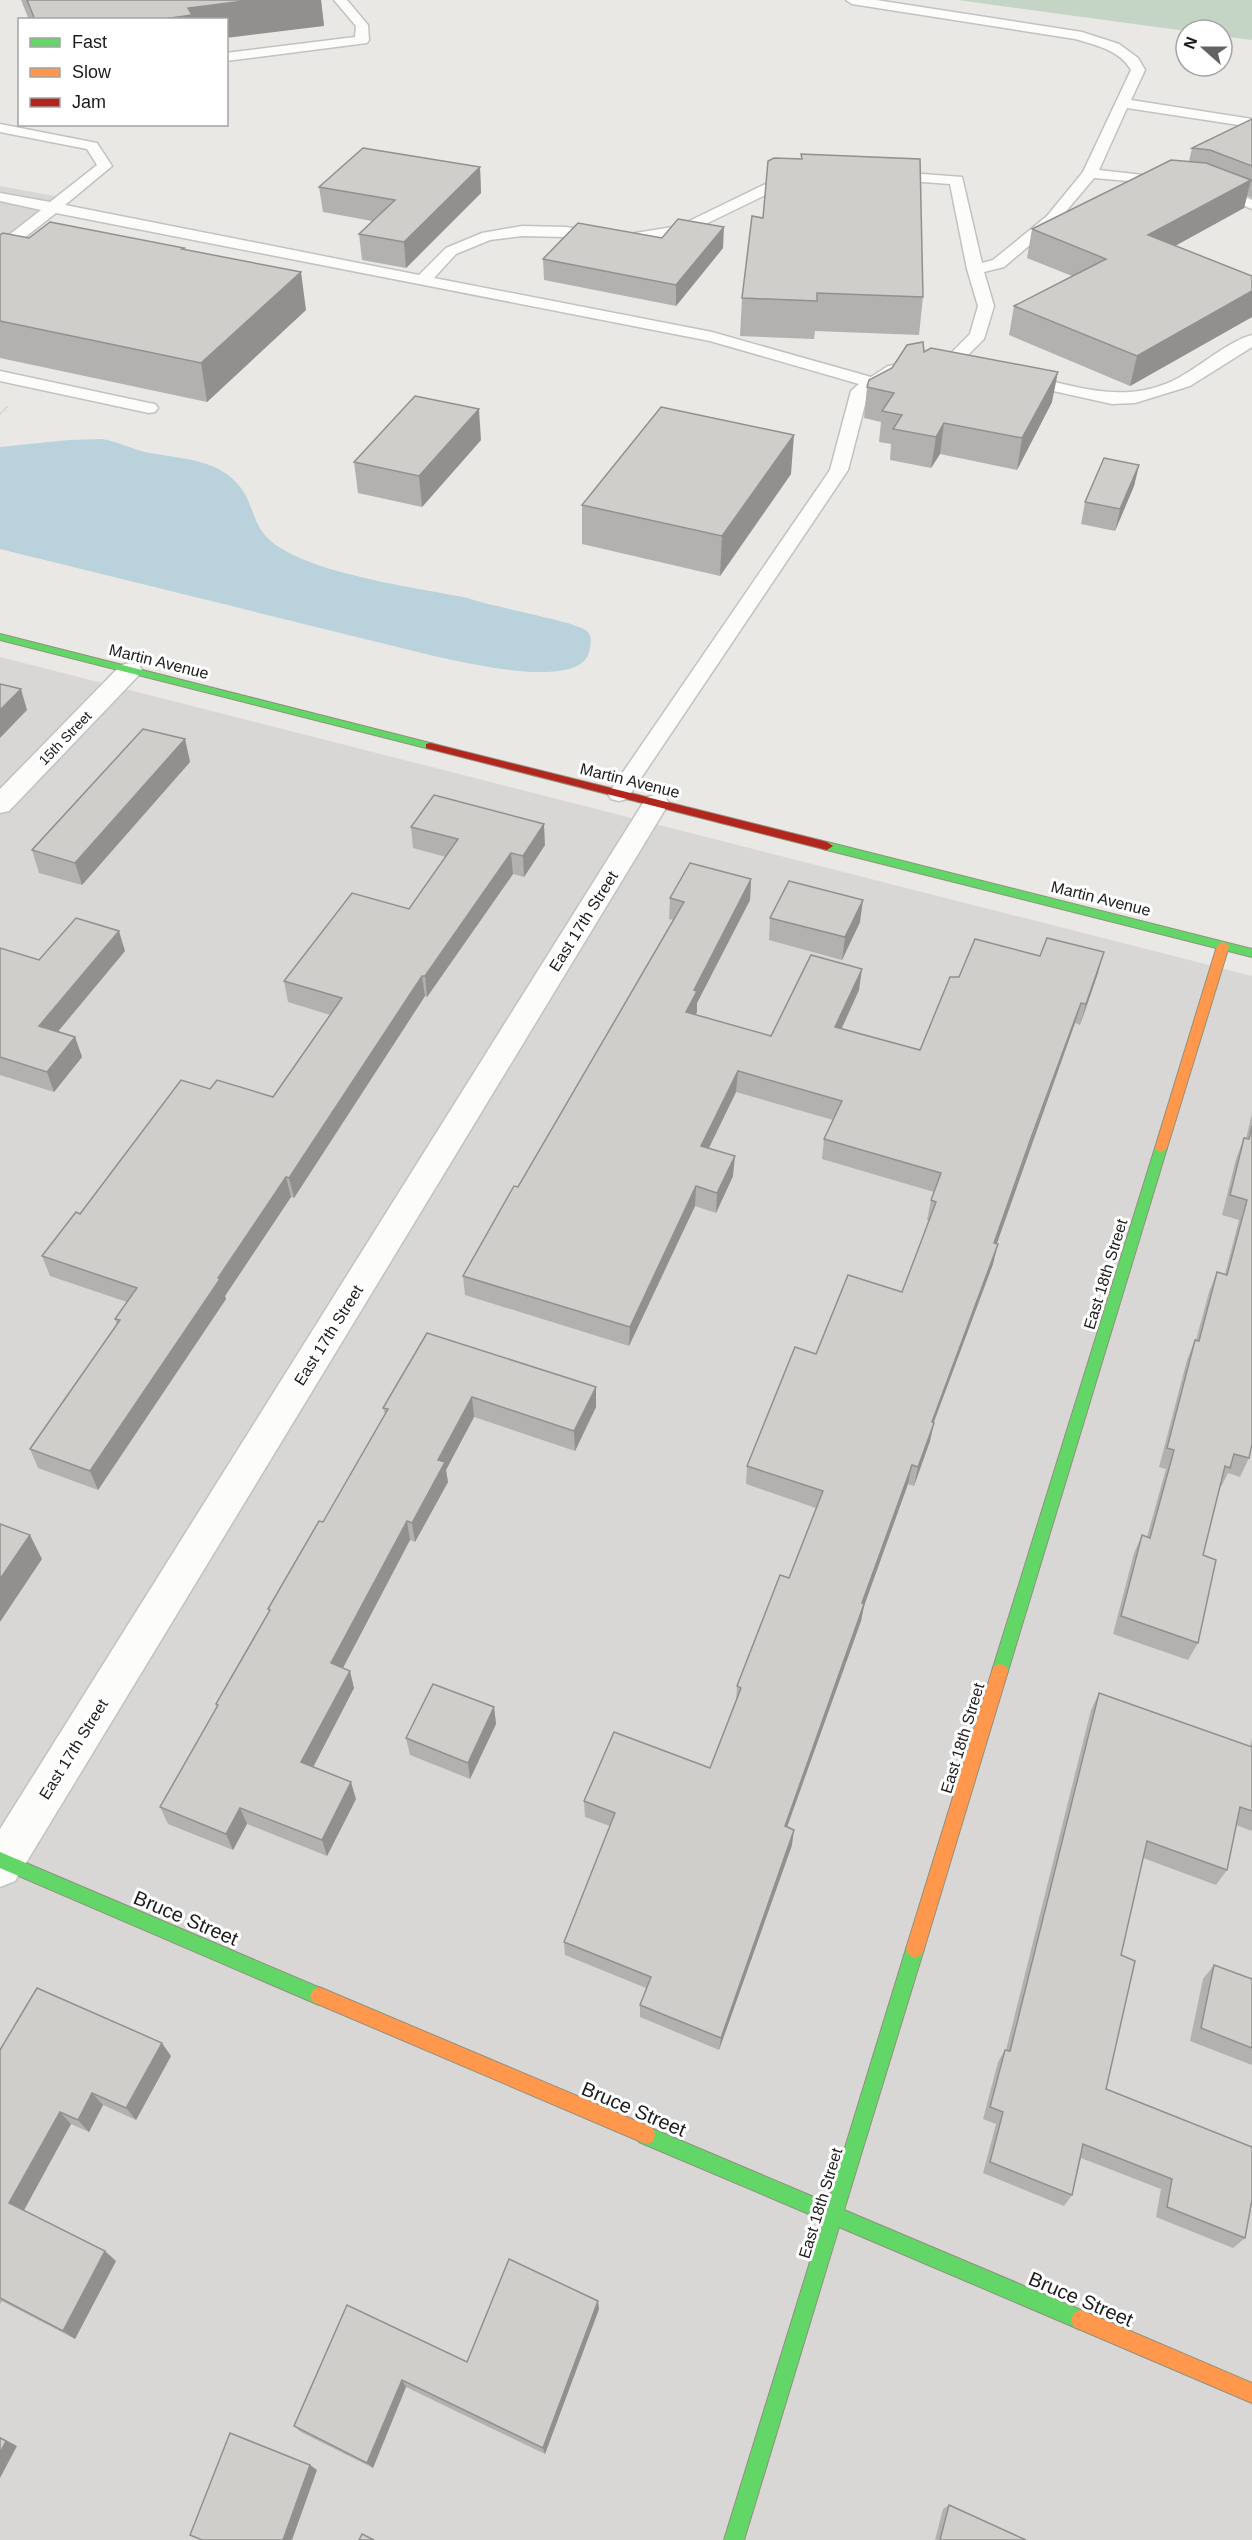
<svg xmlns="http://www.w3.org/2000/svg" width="1252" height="2540" font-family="Helvetica,sans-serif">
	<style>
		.residential { fill: #d9d7d5 }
		.religious { fill: #d8d7d5 }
		.cemetery { fill: #c4d4c5 }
		.water { fill: #bad2db }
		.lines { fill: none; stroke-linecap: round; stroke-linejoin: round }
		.lane-casing { stroke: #c2c2c0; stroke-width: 3 }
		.street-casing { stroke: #c2c2c0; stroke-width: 3 }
		.fast-casing { stroke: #90917e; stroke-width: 2 }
		.slow-casing { stroke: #90917e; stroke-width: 2 }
		.jam-casing { stroke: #90917e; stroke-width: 2 }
		.path { stroke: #d4c8c5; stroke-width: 2; stroke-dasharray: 1.5 1.5; stroke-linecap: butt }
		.lane { fill: #fcfcfb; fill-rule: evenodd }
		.street { fill: #fcfcfb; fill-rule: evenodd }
		.fast { fill: #63d668; fill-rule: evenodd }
		.slow { fill: #ff974d; fill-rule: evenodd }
		.jam { fill: #b3261e; fill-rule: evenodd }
		.wall { fill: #b3b1af }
		.shaded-wall { fill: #92908e }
		.building { fill: #d0cecb; stroke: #92908e; stroke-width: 1.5 }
		.labels { text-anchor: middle; stroke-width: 6; stroke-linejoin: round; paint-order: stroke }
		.far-street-label { font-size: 14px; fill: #1b1b1b; stroke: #fff }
		.street-label { font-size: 16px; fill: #1b1b1b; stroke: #fff }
		.near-street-label { font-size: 20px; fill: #1b1b1b; stroke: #fff }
	</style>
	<rect width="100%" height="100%" fill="#eae8e4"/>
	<path class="residential" d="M0 657 1252 976V2540H0Z"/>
	<path class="religious" d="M0 186 71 199 0 251Z"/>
	<path class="cemetery" d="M958 0H1252V40L1222 36V30L1186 31Z"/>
	<path class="water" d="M102 439C119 442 134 450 150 453 182 459 220 459 241 488 254 506 253 527 272 542 311 574 418 588 468 598 491 607 576 621 587 631 592 636 591 642 590 648 586 693 465 662 438 657L0 549V447L69 440Z"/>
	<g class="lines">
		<g class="lane-casing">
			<g id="lane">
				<path d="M334 0H347L368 25 369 40 367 43 226 61V53L355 37 356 26Z"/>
				<path d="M846 0H876L1082 32 1119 44 1138 58 1145 70 1131 100 1252 119V127L1127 108 1099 170 1169 178 1176 182 1174 185 1094 178 1057 222 1004 267 984 272 994 306 984 339 960 363 899 374 868 393 848 470 627 799 619 801 611 799 608 794 830 470 851 391 859 384 710 341 56 213 5 253 0 255V242L41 210 0 201V193L50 202 97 165 87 149 0 132V124L97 143 112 166 65 205 419 275 446 248 482 233 522 226 566 227 623 235 679 226 778 178 805 176 807 179 805 182 786 185 683 235 623 245 566 237 522 236 490 240 456 254 434 278 712 332 871 377 888 366 949 355 970 334 978 306 967 269 950 184 883 179 876 175 883 171 962 177 982 263 993 260 1047 216 1083 172 1131 70C1120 50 1095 45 1075 39L852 4Z"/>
				<path d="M1213 184 1252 200V209L1208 191 1206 188Z"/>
				<path d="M1252 335V347L1190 386 1135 403 1112 404 1013 382 1011 378 1013 374 1019 373C1075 386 1126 407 1180 377 1202 365 1229 341 1252 335Z"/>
				<path d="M0 371 149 403 155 404 158 408 155 412 149 413 0 381Z"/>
			</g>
		</g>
		<g class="street-casing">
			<g id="street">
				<path d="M130 663 139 665 142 670 139 675 9 811 0 813V789L121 665Z"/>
				<path d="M656 795 665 797 669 803 15 1881 0 1887V1829L643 803 647 797Z"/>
			</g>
		</g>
		<g class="fast-casing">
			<g id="fast">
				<path d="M0 634 434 744 435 746 430 749 0 640Z"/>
				<path d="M827 842 1252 949V957L823 849V843Z"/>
				<path d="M1161 1143 1167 1148 1008 1671 1006 1676 1000 1678 994 1676 992 1671 1155 1148Z"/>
				<path d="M0 1852 325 1990 328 1996 325 2002 319 2005 0 1868Z"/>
				<path d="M915 1940 921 1943 924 1949 844 2210 1088 2313 1091 2320 1088 2327 1081 2330 839 2227 744 2540H724L823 2220 639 2142 637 2135 639 2128 646 2126 828 2203 906 1949 909 1943Z"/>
			</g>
		</g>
		<g class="slow-casing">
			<g id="slow">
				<path d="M1223 942 1229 946 1167 1148 1161 1153 1155 1148 1217 946Z"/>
				<path d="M1000 1664 1006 1666 1008 1671 924 1949 921 1955 915 1958 909 1955 906 1949 992 1671 994 1666Z"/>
				<path d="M319 1987 653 2128 655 2135 653 2142 646 2144 313 2002 310 1996 313 1990Z"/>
				<path d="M1081 2310 1252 2383V2403L1074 2327 1071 2320 1074 2313Z"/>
			</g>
		</g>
		<g class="jam-casing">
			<path id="jam" d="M430 743 827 842 833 846 827 850 426 748V744Z"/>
		</g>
		<path class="path" d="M0 414 8 406"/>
		<use href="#lane" class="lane"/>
		<use href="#street" class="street"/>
		<use href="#fast" class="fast"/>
		<use href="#slow" class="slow"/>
		<use href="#jam" class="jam"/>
	</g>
	<g class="wall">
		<path d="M21 0H321L324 26 226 20H29Z"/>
		<path d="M1252 119V198L1247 196 1244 208 1175 246 1252 276V317L1130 386 1009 335 1014 306 1072 276 1027 258 1032 229 1189 161 1192 148Z"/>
		<path d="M801 154 923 297 919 335 815 331 814 339 740 336 742 298 763 218 801 159Z"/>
		<path d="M480 167 481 193 406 268 362 260 359 234 372 221 323 212 319 187Z"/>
		<path d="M0 235 29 238 184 248V250L306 310 207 402 0 358Z"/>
		<path d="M723 248 676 306 544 280 543 259Z"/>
		<path d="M924 352 1052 402 1017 470 940 454 931 468 890 460 891 444 879 442 881 422 864 418 867 387Z"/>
		<path d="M481 440 422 507 358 493 354 462Z"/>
		<path d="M1139 465 1134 486 1115 531 1081 524 1085 502Z"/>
		<path d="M791 474 720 576 582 544V505Z"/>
		<path d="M185 739 190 762 82 885 39 873 32 850Z"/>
		<path d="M411 827 545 845 524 877 513 874 427 997 425 996 294 1198 291 1197 225 1296 226 1299 98 1490 38 1468 30 1449 117 1325 115 1319 127 1302 50 1276 42 1256 80 1214 210 1089 273 1097 330 1015 288 1002 284 981 409 909 446 857 413 848Z"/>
		<path d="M751 879 750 900 697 1003V1012L695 1015 771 1036 859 990 842 1028 920 1050 959 977 1098 973 1080 1025 1075 1023 1026 1159 996 1244 993 1264 934 1422 930 1441 914 1486 908 1484 864 1606 861 1621 787 1827 792 1845 719 2050 640 2017V2005L646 1988 565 1955 564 1942 610 1826 585 1817 584 1801 710 1768 736 1702 737 1686 789 1578 816 1508 746 1484 747 1466 816 1354 902 1292 929 1221 927 1220 931 1200 934 1192 822 1159 824 1139 833 1120 736 1092 709 1148 733 1176 716 1213 695 1206 629 1346 465 1295 463 1276 518 1187 673 920 669 919 670 898Z"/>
		<path d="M770 918 860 922 842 960 769 940Z"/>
		<path d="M0 948 39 960 125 951 58 1031 75 1037 82 1057 54 1092 0 1075Z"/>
		<path d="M1252 1113V1444L1249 1458 1240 1477 1228 1473 1221 1487 1220 1486 1203 1555 1198 1643 1188 1660 1113 1634 1134 1553 1142 1535 1147 1537 1166 1469 1159 1467 1187 1360 1195 1340H1196L1209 1292 1217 1272 1225 1274 1239 1220 1222 1215 1236 1159 1244 1138 1246 1139Z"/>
		<path d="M427 1333 596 1387V1407L575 1451 474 1417 446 1470 448 1482 415 1542 410 1540 343 1668 354 1688 313 1767 356 1799 327 1856 247 1824 233 1850 168 1824 160 1807 217 1708 216 1704 269 1611 268 1609 323 1522 385 1414 383 1408Z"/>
		<path d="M1099 1693 1250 1746 1252 1738V1831L1236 1825 1227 1870 1216 1885 1143 1858 1121 1955 1106 2089 1252 2147V2206H1251L1245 2238 1233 2248 1156 2217 1161 2189 1081 2158 1072 2195 1064 2206 983 2173 996 2124 983 2119 998 2062 1005 2050H1006L1091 1710Z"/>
		<path d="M494 1707 496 1724 470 1779 410 1755 406 1738Z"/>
		<path d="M1214 1965 1252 1979V2065L1190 2041 1203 1979Z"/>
		<path d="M0 2050 171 2056 136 2120 103 2105 89 2132 71 2124 23 2210 116 2261 75 2339 2 2301 0 2304Z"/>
		<path d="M347 2305 467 2362 599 2309 545 2454 406 2387 373 2468 301 2432 294 2426Z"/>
		<path d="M949 2505 1026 2540H935L943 2509Z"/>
	</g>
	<g class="shaded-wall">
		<path d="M252 0H321L324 26 226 38V20H156L188 8Z"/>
		<path d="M480 167 481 193 406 268 404 242Z"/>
		<path d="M1251 180 1244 208 1142 264 1148 235Z"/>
		<path d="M724 227 723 248 676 306V285Z"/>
		<path d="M301 272 306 310 207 402 201 363Z"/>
		<path d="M1252 291V317L1130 386 1137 356Z"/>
		<path d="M1058 372 1052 402 1017 470 1022 438Z"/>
		<path d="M479 409 481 440 422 507 419 476Z"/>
		<path d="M944 423 940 454 931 468 936 437Z"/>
		<path d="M794 435 791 474 720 576 722 536Z"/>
		<path d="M1139 465 1134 486 1115 531 1120 509Z"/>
		<path d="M21 689 27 710 0 738V710Z"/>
		<path d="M185 739 190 762 82 885 75 863Z"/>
		<path d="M544 824 545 845 524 877 523 856Z"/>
		<path d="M511 853 513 874 427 997 425 976Z"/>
		<path d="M751 879 750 900 697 1003V1012L685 1033 686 1012 694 990Z"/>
		<path d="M863 900 860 922 842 960 845 937Z"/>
		<path d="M119 931 125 951 46 1046 39 1026Z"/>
		<path d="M1104 952 1098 973 1080 1025 1086 1004Z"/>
		<path d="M862 969 859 990 833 1047 835 1027Z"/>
		<path d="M422 976 425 996 294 1198 289 1178Z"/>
		<path d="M1081 1003 1075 1023 990 1263 994 1243Z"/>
		<path d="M75 1037 82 1057 54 1092 47 1072Z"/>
		<path d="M738 1071 736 1092 700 1166 701 1146Z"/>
		<path d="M735 1156 733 1176 716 1213 717 1193Z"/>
		<path d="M286 1177 291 1197 225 1296 226 1299 98 1490 90 1471Z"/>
		<path d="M696 1186 695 1206 629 1346 630 1327Z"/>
		<path d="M998 1244 993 1264 927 1440 932 1422Z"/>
		<path d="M596 1387V1407L575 1451 574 1431Z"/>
		<path d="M472 1397 474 1417 446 1470 448 1482 415 1542 412 1523 438 1460Z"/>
		<path d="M934 1423 930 1441 914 1486 918 1467Z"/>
		<path d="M912 1465 908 1484 864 1606 861 1621 782 1841 785 1826 862 1603Z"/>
		<path d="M407 1521 410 1540 336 1681 331 1663Z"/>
		<path d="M30 1535 42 1559 0 1622V1579Z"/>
		<path d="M350 1671 354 1688 307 1779 301 1762Z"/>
		<path d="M494 1707 496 1724 470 1779 468 1763Z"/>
		<path d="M351 1782 356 1799 327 1856 322 1840Z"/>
		<path d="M240 1808 247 1824 233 1850 226 1834Z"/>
		<path d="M794 1830 792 1845 719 2050 721 2038Z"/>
		<path d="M162 2043 171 2056 136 2120 126 2108Z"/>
		<path d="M92 2093 103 2105 89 2132 78 2120Z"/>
		<path d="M60 2112 71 2124 22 2214 9 2203Z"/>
		<path d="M105 2251 116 2261 75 2339 63 2331Z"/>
		<path d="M598 2301 599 2309 545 2454 543 2448Z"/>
		<path d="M402 2380 406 2387 373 2468 367 2463Z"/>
		<path d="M0 2437 17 2446 0 2478Z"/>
		<path d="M310 2465 317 2470 292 2540H283Z"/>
	</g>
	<g class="building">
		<path d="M27 0H252L188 8 192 15 156 20H35Z"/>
		<path d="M1252 119V166L1210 150 1192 148Z"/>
		<path d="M363 148 480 167 404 242 359 234 395 200 319 187Z"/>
		<path d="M801 154 920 159 923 297 817 293V301L742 298 752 216 763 218 768 161 774 158 802 159Z"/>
		<path d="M1171 160 1206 163 1251 180 1148 235 1252 276V291L1137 356 1014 306 1106 259 1032 229Z"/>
		<path d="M678 219 724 227 676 285 543 259 578 223 662 238Z"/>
		<path d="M50 222 184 248 182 249 301 272 201 363 0 321V235L3 233 29 238Z"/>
		<path d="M923 342 924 352 931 348 1058 372 1022 438 944 423 936 437 893 429 902 415 882 411 894 393 867 387 869 380 892 368 907 345Z"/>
		<path d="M415 396 479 409 419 476 354 462Z"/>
		<path d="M661 407 794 435 722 536 582 505Z"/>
		<path d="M1104 458 1139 465 1120 509 1085 502Z"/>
		<path d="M0 684 21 689 0 710Z"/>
		<path d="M143 729 185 739 75 863 32 850Z"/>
		<path d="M434 795 544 824 523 856 511 853 425 976H422L289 1178 286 1177 218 1278 220 1279 90 1471 30 1449 120 1320 115 1319 137 1288 42 1256 76 1212 80 1214 181 1080 210 1089 217 1080 273 1097 342 998 284 981 352 893 409 909 458 839 411 827Z"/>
		<path d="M690 863 751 879 694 990 697 991 686 1012 771 1036 811 955 862 969 835 1027 920 1050 950 977H959L975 939 1040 956 1047 938 1104 952 1086 1004 1081 1003 1031 1138 994 1243 998 1244 932 1422 934 1423 918 1467 912 1465 862 1603 864 1604 785 1826 794 1830 721 2038 640 2005 651 1977 564 1942 615 1813 584 1801 614 1732 710 1768 741 1688 737 1686 780 1575 789 1578 823 1491 747 1466 795 1347 816 1354 848 1275 902 1292 936 1202 931 1200 941 1173 824 1139 842 1101 738 1071 701 1146 735 1156 717 1193 696 1186 630 1327 463 1276 514 1186 518 1187 684 902 670 898Z"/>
		<path d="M789 881 863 900 845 937 770 918Z"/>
		<path d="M76 918 119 931 39 1026 75 1037 47 1072 0 1057V948L39 960Z"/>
		<path d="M1252 1126V1444L1249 1458 1234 1454 1230 1468 1225 1466 1203 1555 1216 1560 1198 1643 1121 1616 1142 1535 1150 1538 1174 1450 1167 1448 1195 1340 1199 1341 1217 1272 1227 1275 1247 1200 1230 1195 1244 1138 1249 1139Z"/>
		<path d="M427 1333 596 1387 574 1431 472 1397 438 1460 445 1462 412 1523 407 1521 331 1663 350 1671 301 1762 351 1782 322 1840 240 1808 226 1834 160 1807 218 1705 216 1704 270 1610 268 1609 319 1521 323 1522 388 1409 383 1408Z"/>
		<path d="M0 1524 30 1535 0 1579Z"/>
		<path d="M433 1684 494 1707 468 1763 406 1738Z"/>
		<path d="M1099 1693 1252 1747V1811L1240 1807 1227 1870 1147 1841 1121 1955 1135 1961 1106 2089 1252 2147V2200L1245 2238 1167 2207 1172 2179 1083 2144 1072 2195 990 2162 1003 2112 990 2107 1005 2050 1010 2051Z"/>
		<path d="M1214 1965 1252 1979V2048L1201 2028Z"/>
		<path d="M37 1988 162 2043 126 2108 92 2093 78 2120 60 2112 9 2203 105 2251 63 2331 0 2298V2050Z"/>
		<path d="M509 2259 598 2301 543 2448 402 2380 367 2463 294 2426 347 2305 467 2362Z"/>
		<path d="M230 2433 310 2465 283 2540H202L190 2535Z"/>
		<path d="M0 2438 6 2441 0 2453Z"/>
		<path d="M949 2505 1026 2540H940Z"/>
		<path d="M362 2534 374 2540H359Z"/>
	</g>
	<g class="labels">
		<g class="far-street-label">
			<text transform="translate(65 738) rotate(-46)" y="5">15th Street</text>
		</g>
		<g class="street-label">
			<text transform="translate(159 661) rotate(14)" y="6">Martin Avenue</text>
			<text transform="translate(630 780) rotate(14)" y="6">Martin Avenue</text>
			<text transform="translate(1101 898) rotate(14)" y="6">Martin Avenue</text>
			<text transform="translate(583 921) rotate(-58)" y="6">East 17th Street</text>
			<text transform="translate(1105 1274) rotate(-73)" y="6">East 18th Street</text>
			<text transform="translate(328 1335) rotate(-58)" y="6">East 17th Street</text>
			<text transform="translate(962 1738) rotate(-73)" y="6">East 18th Street</text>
			<text transform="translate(73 1749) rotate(-58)" y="6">East 17th Street</text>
			<text transform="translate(820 2203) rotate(-73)" y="6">East 18th Street</text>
		</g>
		<g class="near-street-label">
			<text transform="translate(186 1918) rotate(23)" y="7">Bruce Street</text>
			<text transform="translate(634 2109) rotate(23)" y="7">Bruce Street</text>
			<text transform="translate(1081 2299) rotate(23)" y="7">Bruce Street</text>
		</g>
	</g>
	<rect x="18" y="18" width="210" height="108" fill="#ffffff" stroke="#a4a4a4" stroke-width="1.5"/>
	<rect x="30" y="38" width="30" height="9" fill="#63d668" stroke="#a4a4a4" stroke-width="1.5"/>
	<text x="72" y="48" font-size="18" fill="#1b1b1b">Fast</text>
	<rect x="30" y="68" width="30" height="9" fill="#ff974d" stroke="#a4a4a4" stroke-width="1.5"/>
	<text x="72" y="78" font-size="18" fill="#1b1b1b">Slow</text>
	<rect x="30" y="98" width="30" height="9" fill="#b3261e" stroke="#a4a4a4" stroke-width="1.5"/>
	<text x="72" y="108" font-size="18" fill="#1b1b1b">Jam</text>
	<g transform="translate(1204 48) rotate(291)"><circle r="28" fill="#ffffff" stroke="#a4a4a4" stroke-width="1.5"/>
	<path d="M0-4.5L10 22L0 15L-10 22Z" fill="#636361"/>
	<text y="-9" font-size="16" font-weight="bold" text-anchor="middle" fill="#1b1b1b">N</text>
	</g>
</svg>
